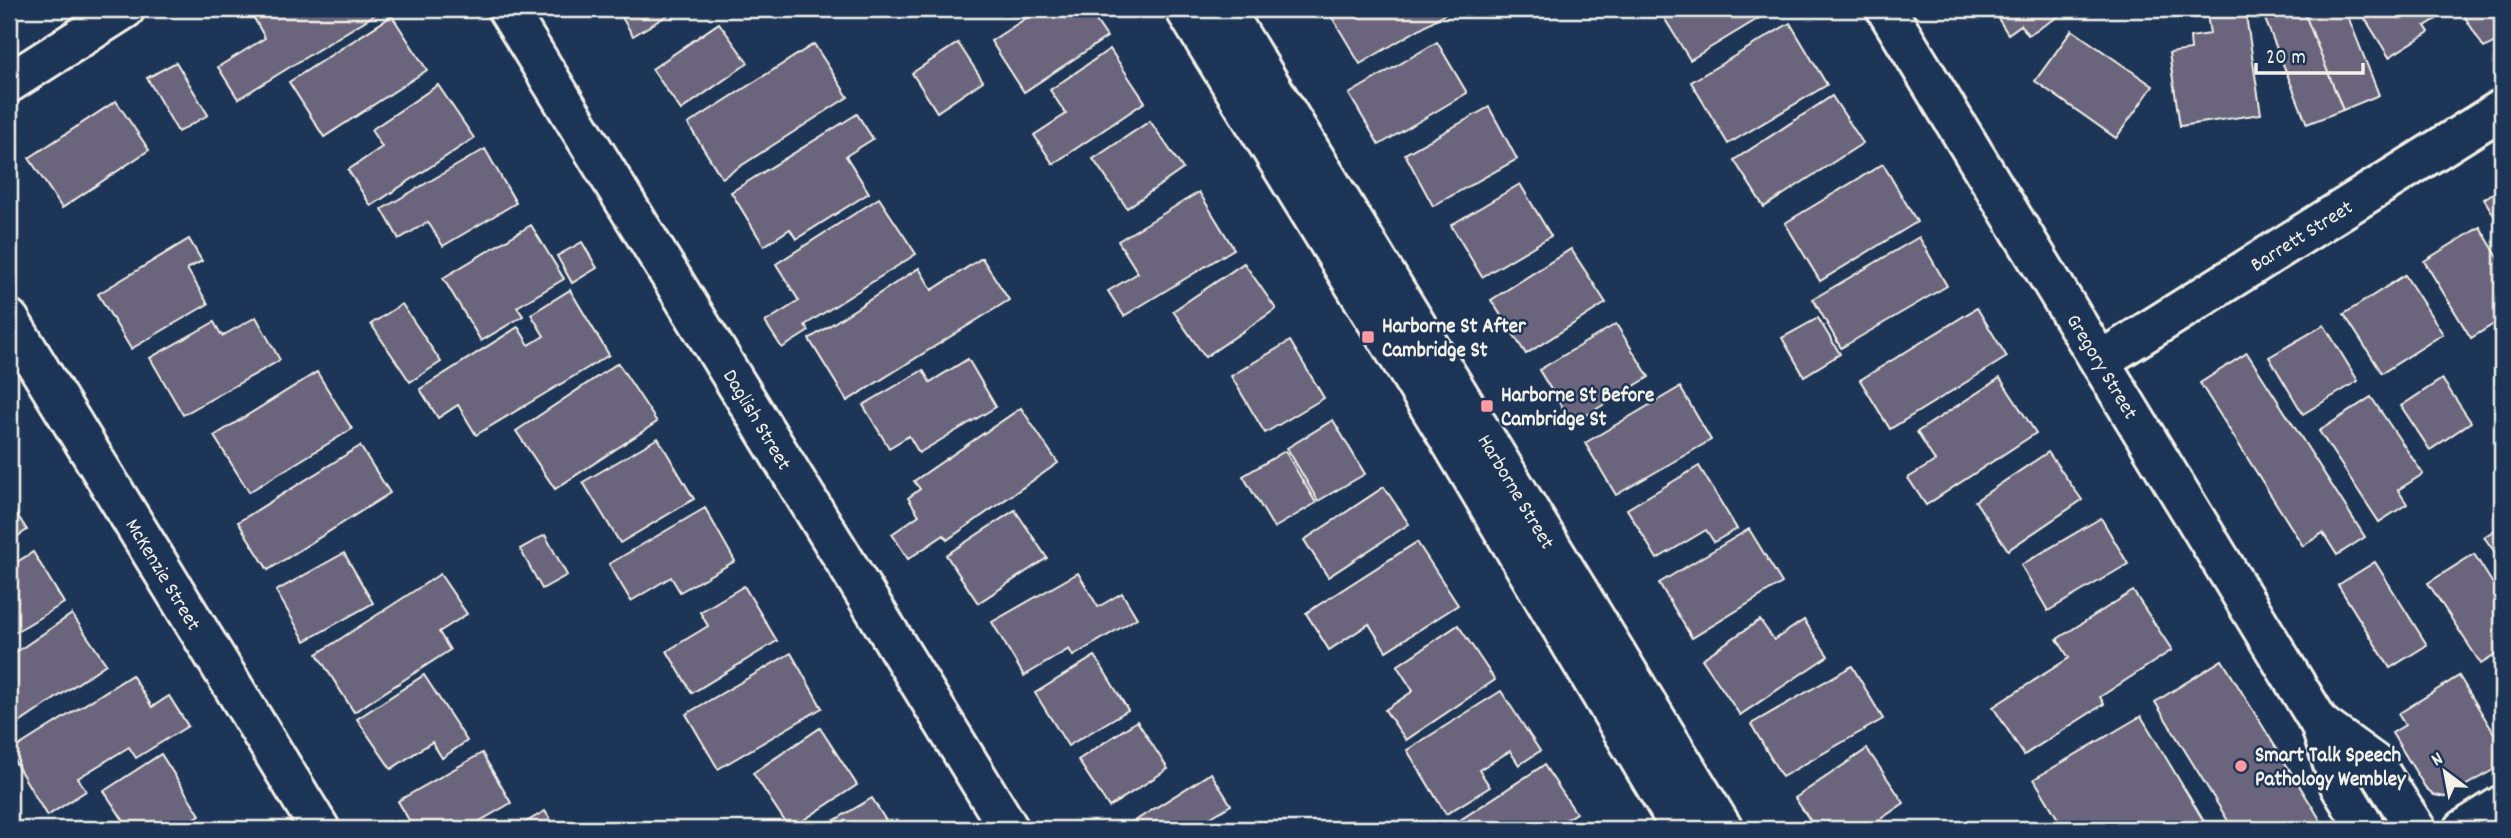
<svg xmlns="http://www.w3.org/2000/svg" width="2511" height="838" font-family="Dekko,sans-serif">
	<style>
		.building { fill: #6b657b; stroke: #f4f1e8; stroke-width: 2 }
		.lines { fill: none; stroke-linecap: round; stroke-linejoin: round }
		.street-casing { stroke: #f4f1e8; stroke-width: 44 }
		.primary-casing { stroke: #f4f1e8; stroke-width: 44 }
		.street { stroke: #1d3557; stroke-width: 38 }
		.primary { stroke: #1d3557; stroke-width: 38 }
		.poi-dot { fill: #ff9aa2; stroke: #1d3557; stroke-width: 2.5 }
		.labels { text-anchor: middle; stroke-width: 5; stroke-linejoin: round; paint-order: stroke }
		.street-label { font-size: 21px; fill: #f4f1e8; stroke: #1d3557 }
		.poi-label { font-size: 21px; font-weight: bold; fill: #f4f1e8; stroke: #1d3557; text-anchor: start }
	</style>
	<rect width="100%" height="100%" fill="#1d3557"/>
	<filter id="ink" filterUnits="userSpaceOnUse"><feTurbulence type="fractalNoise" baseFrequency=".0143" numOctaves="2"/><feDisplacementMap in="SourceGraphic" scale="14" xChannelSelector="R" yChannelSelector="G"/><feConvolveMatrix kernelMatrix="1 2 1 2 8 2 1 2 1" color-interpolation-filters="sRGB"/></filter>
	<g filter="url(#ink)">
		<g class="building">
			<path d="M384 9 238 99 218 67 265 38 249 9Z"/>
			<path d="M617 9H678L633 36Z"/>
			<path d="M1040 9H1088L1107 37 1024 92 991 41Z"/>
			<path d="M1327 9H1453L1360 64Z"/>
			<path d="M1675 9H1774L1690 60 1663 16Z"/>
			<path d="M1992 9H2071L2028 35 2021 25 2008 34Z"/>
			<path d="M2245 9 2261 114 2180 126 2169 53 2191 50 2190 37 2210 34 2207 14Z"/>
			<path d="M2261 9H2303L2343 110 2307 124Z"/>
			<path d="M2303 9H2345L2379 95 2343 110Z"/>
			<path d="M2359 9H2453L2425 26 2429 32 2389 57Z"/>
			<path d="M2460 9H2502V38L2484 48Z"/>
			<path d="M392 16 427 70 324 137 289 82Z"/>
			<path d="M719 23 748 63 681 110 652 69Z"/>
			<path d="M1790 23 1827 85 1728 144 1691 82Z"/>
			<path d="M2072 30 2153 86 2116 138 2035 81Z"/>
			<path d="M1437 42 1467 93 1379 145 1349 94Z"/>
			<path d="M958 43 983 81 937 112 912 73Z"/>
			<path d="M814 44 848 97 722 178 688 124Z"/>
			<path d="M1110 49 1145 102 1053 164 1034 135 1066 114 1050 90Z"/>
			<path d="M176 62 208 115 178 132 147 78Z"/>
			<path d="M438 85 474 138 371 206 348 170 382 147 371 130Z"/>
			<path d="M1832 96 1863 143 1764 207 1734 160Z"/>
			<path d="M116 101 149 150 62 208 29 158Z"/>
			<path d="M1489 107 1517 159 1433 206 1405 154Z"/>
			<path d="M857 114 873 139 846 156 869 193 796 239 790 229 764 246 731 192Z"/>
			<path d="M1150 121 1183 169 1127 208 1093 159Z"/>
			<path d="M485 149 516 203 443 246 428 222 399 239 382 209Z"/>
			<path d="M1883 164 1917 222 1820 281 1785 223Z"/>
			<path d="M1520 184 1551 236 1482 277 1451 225Z"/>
			<path d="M2502 187V228L2484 199Z"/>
			<path d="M1199 192 1234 249 1124 316 1108 291 1138 273 1118 241Z"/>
			<path d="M879 198 916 254 805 325 809 331 782 348 765 322 799 301 776 264Z"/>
			<path d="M531 225 564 279 517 307 523 316 481 341 443 278Z"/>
			<path d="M2480 227 2502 264V319L2471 338 2424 261Z"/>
			<path d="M1919 237 1947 286 1841 348 1813 299Z"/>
			<path d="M189 239 202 261 187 269 208 304 131 349 98 294Z"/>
			<path d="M582 242 597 268 572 283 557 256Z"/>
			<path d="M1571 249 1606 303 1526 354 1491 300Z"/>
			<path d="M982 258 1009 300 847 401 809 339 919 268 932 290Z"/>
			<path d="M1244 263 1276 309 1205 357 1173 311Z"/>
			<path d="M2405 275 2443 334 2382 373 2344 314Z"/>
			<path d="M570 290 609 355 476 435 458 405 438 418 420 389 518 327 529 345 544 336 531 314Z"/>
			<path d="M402 304 441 362 410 382 371 324Z"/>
			<path d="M1977 308 2007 357 1890 429 1860 380Z"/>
			<path d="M256 317 280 360 183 415 150 358 214 322 222 336Z"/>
			<path d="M1818 318 1840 354 1804 376 1782 338Z"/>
			<path d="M1616 324 1649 377 1572 424 1539 370Z"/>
			<path d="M2324 325 2358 381 2303 414 2269 357Z"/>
			<path d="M1290 341 1324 398 1265 433 1231 376Z"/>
			<path d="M2247 353 2365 537 2337 555 2323 533 2303 546 2200 383Z"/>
			<path d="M968 359 996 407 919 453 909 436 889 448 863 405 923 370 930 382Z"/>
			<path d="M618 363 657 422 555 489 516 431Z"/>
			<path d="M317 372 352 429 249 492 214 436Z"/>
			<path d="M2000 378 2036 433 1926 505 1908 478 1935 461 1917 432Z"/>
			<path d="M2442 379 2471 422 2430 450 2401 406Z"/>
			<path d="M1680 387 1711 440 1616 495 1585 443Z"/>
			<path d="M2371 397 2423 474 2398 490 2407 504 2379 522 2319 431Z"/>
			<path d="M1021 408 1058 463 947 540 944 535 908 559 892 534 919 515 908 498 920 489 914 481Z"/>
			<path d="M1333 420 1365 474 1318 501 1287 448Z"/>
			<path d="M658 438 694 499 620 543 583 482Z"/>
			<path d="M360 446 390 493 268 570 238 522Z"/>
			<path d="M1285 451 1316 503 1274 528 1243 476Z"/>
			<path d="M2048 452 2082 500 2008 550 1975 501Z"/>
			<path d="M1699 466 1737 529 1714 542 1706 530 1657 559 1627 509Z"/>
			<path d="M1384 487 1409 524 1328 577 1304 540Z"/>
			<path d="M9 502 27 530 9 542Z"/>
			<path d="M705 508 735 561 680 592 671 577 631 601 609 564Z"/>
			<path d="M1015 510 1047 558 978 603 946 555Z"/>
			<path d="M2101 518 2128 564 2048 611 2021 565Z"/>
			<path d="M2502 525V560L2501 561 2484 537Z"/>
			<path d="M1749 529 1782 583 1692 638 1659 583Z"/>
			<path d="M545 535 567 575 542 589 520 549Z"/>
			<path d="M1417 542 1458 605 1386 651 1369 624 1329 650 1306 613Z"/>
			<path d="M33 552 64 603 9 636V567Z"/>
			<path d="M344 553 373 603 305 641 276 591Z"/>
			<path d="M2474 554 2502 598V663L2497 654 2481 664 2428 583Z"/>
			<path d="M2375 562 2427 645 2390 668 2338 585Z"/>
			<path d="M1078 573 1098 607 1122 593 1137 618 1073 656 1069 649 1024 676 992 622Z"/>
			<path d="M440 574 467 614 439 632 450 650 354 712 317 654Z"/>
			<path d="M744 586 777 641 692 693 667 651 708 626 700 612Z"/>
			<path d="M2133 591 2172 650 2100 697 2104 704 2024 755 1993 707 2069 658 2057 639Z"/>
			<path d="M72 614 106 664 9 730V657Z"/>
			<path d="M1760 620 1774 640 1804 620 1828 656 1740 715 1702 659Z"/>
			<path d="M1458 625 1495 680 1406 740 1385 710 1413 691 1397 666Z"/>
			<path d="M791 653 822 708 718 769 686 714Z"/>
			<path d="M1095 656 1128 710 1068 746 1035 693Z"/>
			<path d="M2222 660 2326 829H2233L2155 702Z"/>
			<path d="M1852 666 1883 719 1782 777 1751 724Z"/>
			<path d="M132 675 152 707 169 696 188 726 136 758 129 747 78 778 86 791 47 816 9 752Z"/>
			<path d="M424 675 467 741 442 758 432 742 391 769 357 719Z"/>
			<path d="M2459 676 2502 746V765L2445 797 2434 795 2425 787 2392 733 2405 725 2398 714Z"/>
			<path d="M1501 691 1540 751 1519 765 1510 751 1479 770 1490 787 1446 814 1407 750Z"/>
			<path d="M2141 716 2206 825 2199 829H2064L2034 779Z"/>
			<path d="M1137 721 1168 769 1109 807 1078 760Z"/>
			<path d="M820 728 857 785 790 829 753 773Z"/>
			<path d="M1867 749 1904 803 1866 829H1816L1795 798Z"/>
			<path d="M482 753 511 803 466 829H414L398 801Z"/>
			<path d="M161 754 200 815 178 829H129L104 791Z"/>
			<path d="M1544 765 1576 813 1551 829H1457L1454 824Z"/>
			<path d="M1211 773 1231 805 1198 825 1201 829H1122Z"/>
			<path d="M872 798 891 829H820Z"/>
			<path d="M545 811 556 829H514Z"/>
		</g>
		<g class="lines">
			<g class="street-casing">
				<g id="street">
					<path d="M507 9 1009 829"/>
					<path d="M1886 9 2320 724 2340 786 2366 829"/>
					<path d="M9 83 125 9"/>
					<path d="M9 319 320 829"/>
					<path d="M2100 361 2502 109"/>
					<path d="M2320 724 2374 763 2416 829"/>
				</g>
			</g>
			<g class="primary-casing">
				<g id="primary">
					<path d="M1185 9 1445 432 1681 829"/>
					<path d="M1224 9 1723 829"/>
					<path d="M2464 829 2502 805"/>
				</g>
			</g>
			<use href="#street" class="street"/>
			<use href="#primary" class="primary"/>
		</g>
	</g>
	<g class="poi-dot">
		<rect x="1361" y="330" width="14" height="14" rx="3.5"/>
		<rect x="1480" y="399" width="14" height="14" rx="3.5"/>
		<circle cx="2241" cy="766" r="7"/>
	</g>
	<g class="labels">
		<g class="street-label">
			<text transform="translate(2301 235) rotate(-32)" y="7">Barrett Street</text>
			<text transform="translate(2103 366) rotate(59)" y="7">Gregory Street</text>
			<text transform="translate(758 419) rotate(59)" y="7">Daglish Street</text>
			<text transform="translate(1517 491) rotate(59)" y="7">Harborne Street</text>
			<text transform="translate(164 574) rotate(59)" y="7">McKenzie Street</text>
		</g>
		<g class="poi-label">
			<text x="1382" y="332">Harborne St After<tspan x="1382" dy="24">Cambridge St</tspan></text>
			<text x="1501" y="401">Harborne St Before<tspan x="1501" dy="24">Cambridge St</tspan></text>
			<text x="2255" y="761">Smart Talk Speech<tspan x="2255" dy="24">Pathology Wembley</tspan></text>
		</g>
	</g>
	<rect width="2511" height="838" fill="none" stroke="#1d3557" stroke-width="35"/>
	<rect x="18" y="18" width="2476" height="803" fill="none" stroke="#f4f1e8" stroke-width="2.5" filter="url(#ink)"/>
	<g transform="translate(2445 772) rotate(328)" stroke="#1d3557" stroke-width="5" paint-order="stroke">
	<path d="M0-5L12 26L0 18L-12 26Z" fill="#f4f1e8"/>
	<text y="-10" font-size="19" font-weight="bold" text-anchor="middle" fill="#f4f1e8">N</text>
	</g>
	<path d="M2256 63v10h107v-10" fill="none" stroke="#f4f1e8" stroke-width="3.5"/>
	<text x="2266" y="63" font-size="21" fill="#f4f1e8" stroke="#1d3557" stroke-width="5" paint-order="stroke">20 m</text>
</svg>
